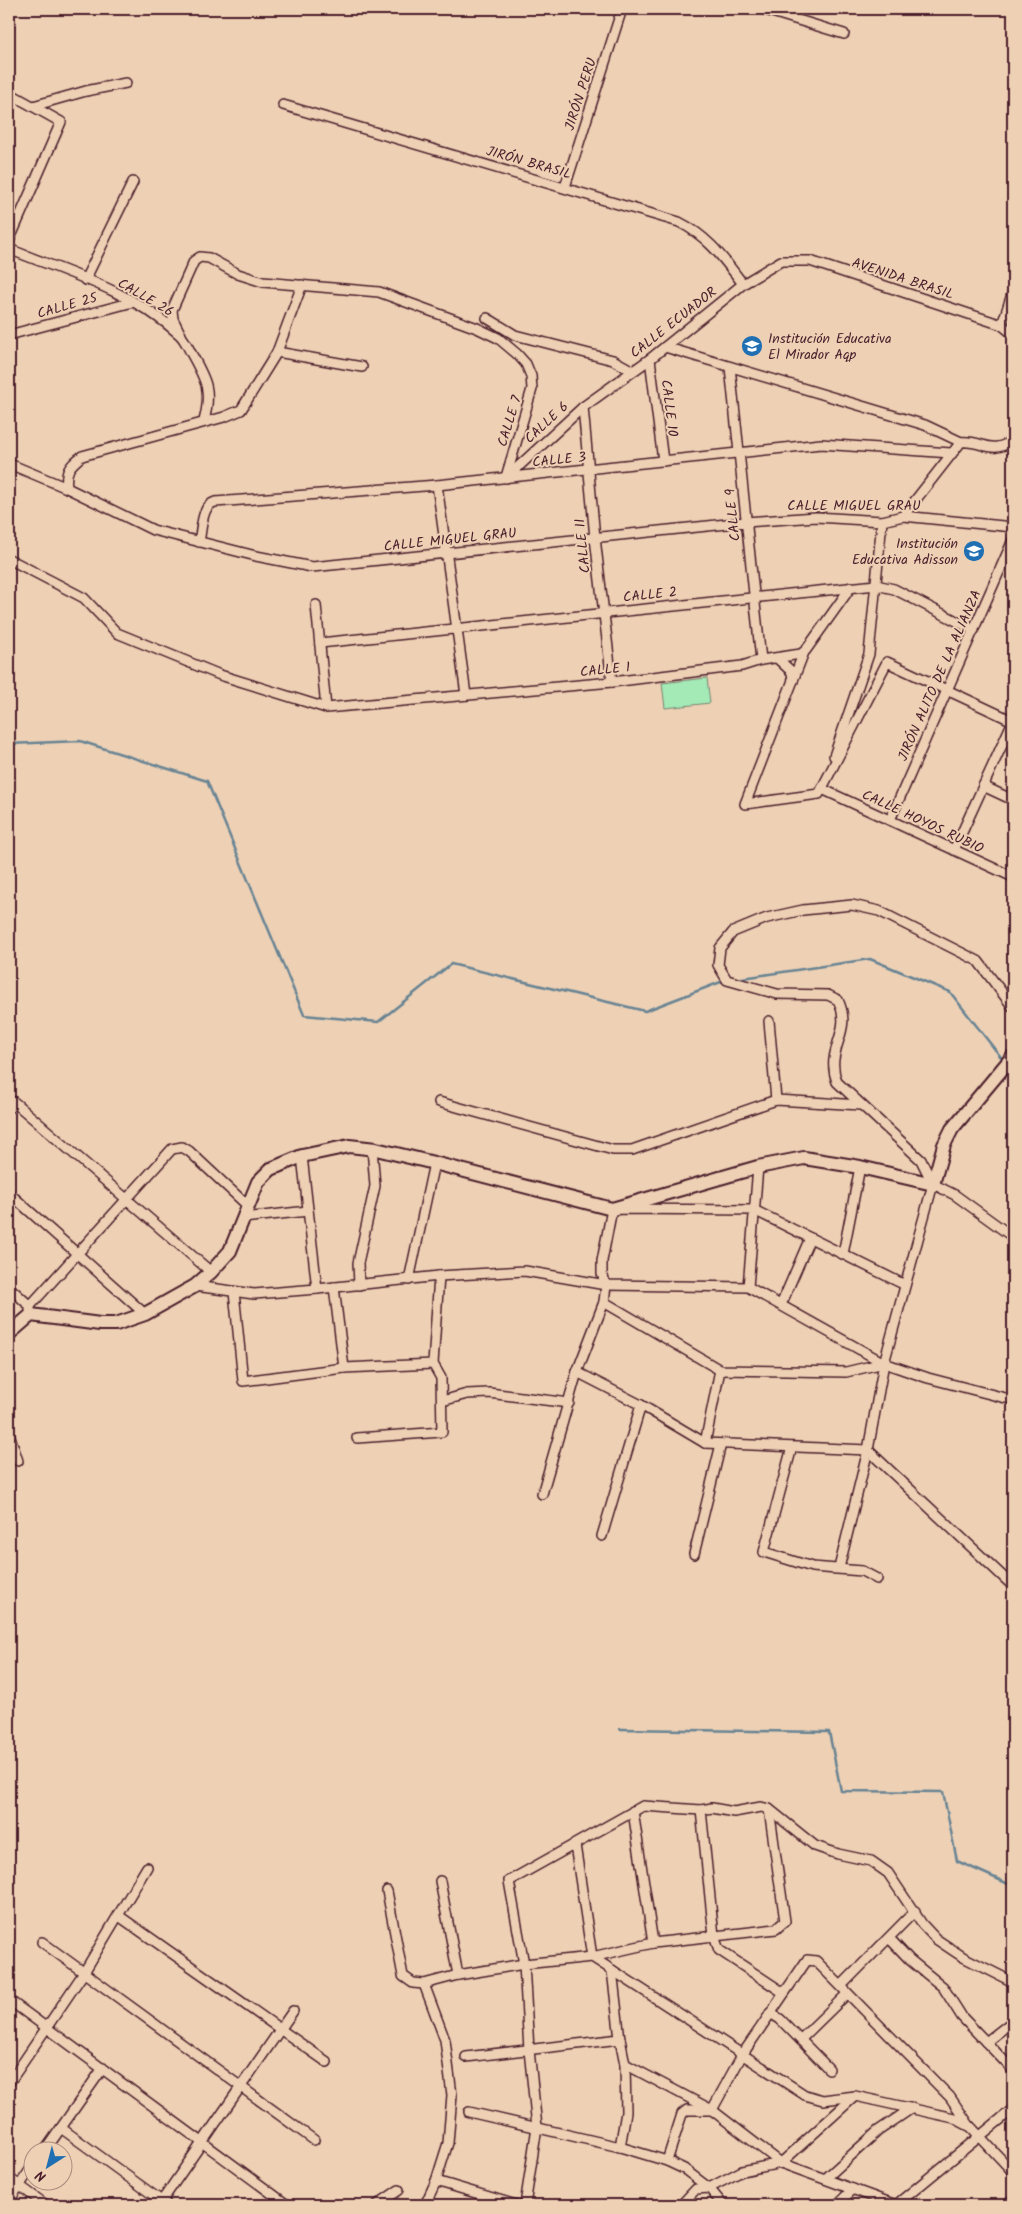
<svg xmlns="http://www.w3.org/2000/svg" width="1022" height="2214" font-family="Kalam,sans-serif">
	<style>
		.green { fill: #a3eab7; stroke: #768471 }
		.lines { fill: none; stroke-linecap: round; stroke-linejoin: round }
		.stream { stroke: #678393; stroke-width: 2.5 }
		.street-casing { stroke: #4a1f2b; stroke-width: 12 }
		.secondary-casing { stroke: #4a1f2b; stroke-width: 16 }
		.street { stroke: #eed1b5; stroke-width: 9 }
		.secondary { stroke: #eed1b5; stroke-width: 12 }
		.labels { text-anchor: middle; stroke-width: 4; stroke-linejoin: round; paint-order: stroke }
		.street-label { font-size: 14px; fill: #4a1f2b; stroke: #eed1b5 }
		.poi-label { font-size: 14px; fill: #4a1f2b; stroke: #eed1b5; text-anchor: start }
	</style>
	<rect width="100%" height="100%" fill="#eed1b5"/>
	<filter id="ink" filterUnits="userSpaceOnUse"><feTurbulence type="fractalNoise" baseFrequency=".02" numOctaves="2"/><feDisplacementMap in="SourceGraphic" scale="10" xChannelSelector="R" yChannelSelector="G"/><feConvolveMatrix kernelMatrix="1 2 1 2 8 2 1 2 1" color-interpolation-filters="sRGB"/></filter>
	<g filter="url(#ink)">
		<path class="green" d="M707 678 710 703 665 708 662 683Z"/>
		<g class="lines">
			<g class="stream">
				<path d="M9 744 80 741 207 781 304 1015 378 1022 451 964 645 1011 726 980"/>
				<path d="M736 979 870 959 950 992 1004 1061"/>
				<path d="M1009 1067 1013 1072"/>
				<path d="M620 1729 829 1732 841 1791 943 1792 957 1861 1013 1886"/>
			</g>
			<g class="street-casing">
				<g id="street">
					<path d="M762 9 844 34"/>
					<path d="M9 93 61 122 9 241"/>
					<path d="M283 105 679 222C709 237 723 258 743 284"/>
					<path d="M33 106 86 91 126 83"/>
					<path d="M565 187 622 9"/>
					<path d="M9 249C66 272 132 291 179 334 184 338 188 347 191 353 206 380 212 390 204 421"/>
					<path d="M85 280 133 182"/>
					<path d="M302 285 277 352 241 410 224 417 82 456C69 466 65 471 67 488L153 530 256 556 312 567 746 522 816 517 882 521 903 516 1013 527"/>
					<path d="M487 318 515 335 613 360 633 371"/>
					<path d="M1002 325 1013 291"/>
					<path d="M9 335 133 302"/>
					<path d="M181 335 173 319 172 310 194 261 200 257 209 258 238 274 263 282 379 292 477 328 498 338 517 354 526 364 531 376 532 389 506 477"/>
					<path d="M665 347 925 425 961 442"/>
					<path d="M277 352 362 367"/>
					<path d="M650 359 663 461"/>
					<path d="M730 367 761 660"/>
					<path d="M583 407 595 538 612 682"/>
					<path d="M12 465 67 488"/>
					<path d="M506 478 583 407 650 359 743 284 781 261H810L1002 325 1013 334"/>
					<path d="M437 485 466 695"/>
					<path d="M903 516 961 442C983 440 991 456 1013 440"/>
					<path d="M199 542C202 529 201 506 215 502L437 485 821 444 951 453"/>
					<path d="M9 559 84 598 117 633 220 675 326 708 612 682 742 666 761 660 801 654 806 650 851 587"/>
					<path d="M316 605 326 708"/>
					<path d="M320 643 876 585 894 589 974 630"/>
					<path d="M804 652 745 804 819 794 887 662 1013 721"/>
					<path d="M777 658 792 672 793 681"/>
					<path d="M834 756 869 654 882 521"/>
					<path d="M983 786 1013 800"/>
					<path d="M822 789 1013 877"/>
					<path d="M890 820 1013 540"/>
					<path d="M954 850 1013 721"/>
					<path d="M1013 1007 978 961 879 911 852 905 803 910 767 918 733 932 720 948 718 965 727 980 777 994 828 995 838 1000C854 1033 824 1048 837 1082L921 1160 933 1184 955 1195 1013 1237"/>
					<path d="M769 1021 776 1100"/>
					<path d="M439 1102 613 1150H632L776 1100 861 1105"/>
					<path d="M9 1108 14 1102 211 1272"/>
					<path d="M302 1156 317 1289"/>
					<path d="M9 1193 145 1314"/>
					<path d="M243 1218 308 1211"/>
					<path d="M843 1254 860 1167"/>
					<path d="M409 1280 434 1163"/>
					<path d="M359 1285 358 1263 375 1186 372 1148"/>
					<path d="M195 1286 254 1294 317 1289 439 1276 525 1271 606 1285 748 1287 884 1363 928 1378 1013 1400"/>
					<path d="M9 1287 30 1306V1310"/>
					<path d="M334 1287 344 1368"/>
					<path d="M748 1287 758 1167"/>
					<path d="M234 1292 243 1381 344 1368 433 1364"/>
					<path d="M604 1302 720 1370 846 1372 884 1363"/>
					<path d="M781 1305 810 1238"/>
					<path d="M30 1306 172 1149 182 1147 189 1151 248 1206"/>
					<path d="M577 1372 641 1405 705 1443 868 1450 1013 1586"/>
					<path d="M442 1401 467 1394 489 1393 569 1403"/>
					<path d="M9 1433 18 1461"/>
					<path d="M357 1438 442 1432 441 1378 433 1364 439 1276"/>
					<path d="M705 1443 720 1370"/>
					<path d="M792 1447 764 1552 812 1567 862 1571 877 1579"/>
					<path d="M542 1494 577 1372 604 1302 606 1285 602 1274V1261L612 1209 754 1210 905 1285"/>
					<path d="M602 1536 641 1405"/>
					<path d="M694 1554 721 1444"/>
					<path d="M839 1568 868 1450 884 1363 933 1184"/>
					<path d="M701 1810 714 1936 719 1950 784 1993"/>
					<path d="M633 1811 653 1943"/>
					<path d="M575 1845 592 1957 805 2095 823 2100 855 2096 954 2118 971 2127 1013 2172"/>
					<path d="M440 1881 458 1975"/>
					<path d="M387 1891 403 1976 413 1983 424 1984 458 1975 524 1964 592 1957 653 1943 776 1929 785 1921 769 1809"/>
					<path d="M119 1916 327 2062"/>
					<path d="M889 1938 910 1960 943 1987 962 2017 1013 2070"/>
					<path d="M42 1942 314 2140"/>
					<path d="M612 1970 620 2039 625 2064 626 2112 620 2147"/>
					<path d="M424 1984 445 2040 452 2095 448 2143 436 2181 425 2205"/>
					<path d="M841 1986 915 1911"/>
					<path d="M9 2000 286 2204"/>
					<path d="M770 2013 780 2019 829 2069"/>
					<path d="M801 2039 847 1994"/>
					<path d="M986 2042 1013 2021"/>
					<path d="M466 2057 620 2039"/>
					<path d="M625 2064 712 2110 781 2163 854 2097"/>
					<path d="M9 2083 83 1974 147 1867"/>
					<path d="M469 2112 620 2147 667 2161 684 2169 709 2188 723 2205"/>
					<path d="M61 2128 167 2205"/>
					<path d="M44 2152 103 2068"/>
					<path d="M667 2161 682 2114 687 2110H712L742 2055 807 1960 816 1961 950 2097 969 2125"/>
					<path d="M9 2178 46 2205"/>
					<path d="M825 2179 878 2131 912 2108"/>
					<path d="M436 2181 516 2205"/>
					<path d="M9 2201 32 2167"/>
					<path d="M159 2205 293 2011"/>
					<path d="M377 2205 399 2190"/>
					<path d="M525 2205 537 2127 529 2050 524 1964 509 1881 643 1806 701 1810 712 1808 734 1812 761 1807 769 1809 815 1846 838 1854 871 1861 888 1873 922 1924 936 1939 963 1957 1013 1982"/>
					<path d="M681 2205 696 2189 709 2188 742 2171 781 2163 896 2205"/>
					<path d="M837 2205 853 2189"/>
					<path d="M896 2205 1013 2109"/>
					<path d="M1007 2205 1013 2200"/>
				</g>
			</g>
			<g class="secondary-casing">
				<path id="secondary" d="M9 1334 31 1315 100 1324H116L145 1314 195 1286 211 1272 230 1251 258 1182 271 1169 302 1156 349 1146 376 1149 434 1163 612 1209 758 1167 804 1158 860 1167 933 1184 944 1145 952 1129 1013 1056"/>
			</g>
			<use href="#street" class="street"/>
			<use href="#secondary" class="secondary"/>
		</g>
	</g>
	<defs>
		<g id="school-disc" transform="scale(1.125)"><circle r="9.5" fill="#1f6fb2" stroke="#eed1b5"/><path d="M0-5L7-2L0 1L-7-2ZM-4 1L0 2.5L4 1V4Q0 6-4 4Z" fill="#fff"/></g>
	</defs>
	<g fill-rule="evenodd">
		<use href="#school-disc" x="752" y="346"/>
		<use href="#school-disc" x="974" y="551"/>
	</g>
	<g class="labels">
		<g class="street-label">
			<text transform="translate(580 94) rotate(-72)" y="5">JIRÓN PERU</text>
			<text transform="translate(529 162) rotate(16)" y="5">JIRÓN BRASIL</text>
			<text transform="translate(903 278) rotate(18)" y="5">AVENIDA BRASIL</text>
			<text transform="translate(146 297) rotate(30)" y="5">CALLE 26</text>
			<text transform="translate(67 305) rotate(-16)" y="5">CALLE 25</text>
			<text transform="translate(673 322) rotate(-38)" y="5">CALLE ECUADOR</text>
			<text transform="translate(670 408) rotate(83)" y="5">CALLE 10</text>
			<text transform="translate(509 421) rotate(-73)" y="5">CALLE 7</text>
			<text transform="translate(546 422) rotate(-43)" y="5">CALLE 6</text>
			<text transform="translate(559 459) rotate(-6)" y="5">CALLE 3</text>
			<text x="854" y="510">CALLE MIGUEL GRAU</text>
			<text transform="translate(732 515) rotate(-96)" y="5">CALLE 9</text>
			<text transform="translate(450 539) rotate(-6)" y="5">CALLE MIGUEL GRAU</text>
			<text transform="translate(582 546) rotate(-96)" y="5">CALLE 11</text>
			<text transform="translate(650 594) rotate(-6)" y="5">CALLE 2</text>
			<text transform="translate(605 669) rotate(-6)" y="5">CALLE 1</text>
			<text transform="translate(939 675) rotate(-66)" y="5">JIRÓN ALITO DE LA ALIANZA</text>
			<text transform="translate(923 821) rotate(25)" y="5">CALLE HOYOS RUBIO</text>
		</g>
		<g class="poi-label">
			<text x="768" y="343">Institución Educativa<tspan x="768" dy="16">El Mirador Aqp</tspan></text>
			<text x="958" y="548" text-anchor="end">Institución<tspan x="958" dy="16">Educativa Adisson</tspan></text>
		</g>
	</g>
	<rect width="1022" height="2214" fill="none" stroke="#eed1b5" stroke-width="30"/>
	<rect x="15" y="15" width="992" height="2184" fill="none" stroke="#4a1f2b" stroke-width="2" filter="url(#ink)"/>
	<g transform="translate(48 2166) rotate(216)"><circle r="24" fill="#eed1b5" stroke="#ac8a7e"/>
	<path d="M0-4L9 19L0 12L-9 19Z" fill="#1f6fb2"/>
	<text y="-8" font-size="14" font-weight="bold" text-anchor="middle" fill="#4a1f2b">N</text>
	</g>
</svg>
